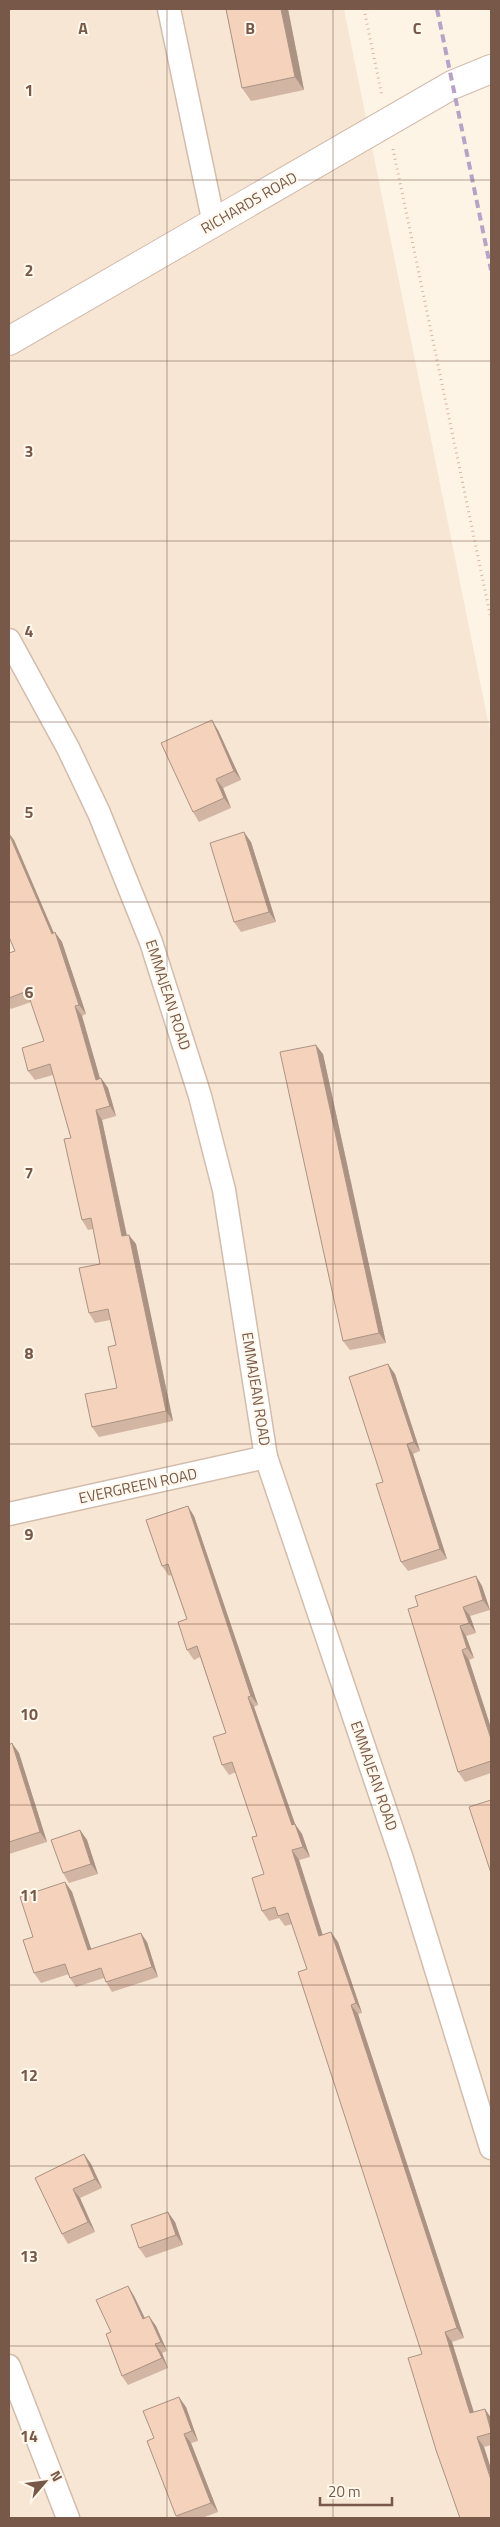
<svg xmlns="http://www.w3.org/2000/svg" width="500" height="2527" font-family="'Titillium Web',sans-serif">
	<style>
		.residential { fill: #f6e6d3 }
		.lines { fill: none; stroke-linecap: round; stroke-linejoin: round }
		.minor-casing { stroke: #d2bdad; stroke-width: 25 }
		.tertiary-casing { stroke: #d2bdad; stroke-width: 30 }
		.path { stroke: #dab59e; stroke-width: 3; stroke-dasharray: 1 4; stroke-linecap: butt }
		.minor { stroke: #fff; stroke-width: 22 }
		.tertiary { stroke: #fff; stroke-width: 28 }
		.rail { stroke: #b7a3c8; stroke-width: 4; stroke-dasharray: 8 5; stroke-linecap: butt }
		.wall { fill: #d2b5a2 }
		.shaded-wall { fill: #ab9384 }
		.building { fill: #f4d2bc; stroke: #ab9384 }
		.grid { fill: none; stroke: #785949; stroke-width: 1; stroke-opacity: 0.55 }
		.labels { text-anchor: middle; stroke-width: 4; stroke-linejoin: round; paint-order: stroke }
		.street-label { font-size: 15px; fill: #785949; stroke: #fff8ed }
		.grid-label { font-size: 16px; text-anchor: middle; font-weight: bold; fill: #785949; stroke: #fff8ed; stroke-width: 4; stroke-linejoin: round; paint-order: stroke }
	</style>
	<rect width="100%" height="100%" fill="#fdf4e6"/>
	<path class="residential" d="M9 9H344L491 736V2518H9Z"/>
	<g class="lines">
		<g class="minor-casing">
			<g id="minor">
				<path d="M169 9 214 224"/>
				<path d="M9 640 68 748 99 813 151 942 200 1096 224 1190 266 1457 402 1859 491 2148"/>
				<path d="M9 1514 266 1457"/>
				<path d="M9 2366 68 2518"/>
			</g>
		</g>
		<g class="tertiary-casing">
			<path id="tertiary" d="M9 341 452 85 491 69"/>
		</g>
		<g class="path">
			<path d="M364 9 382 96"/>
			<path d="M393 149 491 619"/>
		</g>
		<use href="#minor" class="minor"/>
		<use href="#tertiary" class="tertiary"/>
		<path class="rail" d="M437 9 491 270"/>
	</g>
	<g class="wall">
		<path d="M226 9H288L304 90 251 101 242 88Z"/>
		<path d="M218 730 241 780 223 788 231 808 199 822 193 812Z"/>
		<path d="M14 840 54 933 62 942 86 1014 82 1016 100 1079 101 1078 108 1088 116 1116 102 1120 127 1235 136 1244 173 1421 99 1437 92 1427 117 1388 116 1345 110 1320 95 1323 89 1313 100 1264 93 1229 88 1230 82 1220 71 1138 53 1075 35 1080 28 1071 44 1041 31 1002 11 1009 9 1006V953L15 951Z"/>
		<path d="M251 842 276 922 241 932 234 922Z"/>
		<path d="M323 1054 386 1343 350 1350 343 1341Z"/>
		<path d="M395 1374 420 1451 413 1454 447 1559 408 1571 401 1562Z"/>
		<path d="M194 1516 258 1705 254 1707 295 1824 302 1834 310 1857 299 1860 323 1935 338 1942 362 2013 358 2014 464 2338 452 2342 474 2412 485 2409 491 2418V2445L484 2447 491 2469 422 2354 307 1969 292 1924 285 1926 279 1918 269 1921 262 1911 264 1874 257 1836 236 1772 229 1775 222 1765 226 1733 200 1657 194 1660 187 1650V1619L171 1575 169 1576 162 1566Z"/>
		<path d="M476 1576 482 1586 490 1610 470 1616 476 1633 466 1636 474 1658 469 1660 491 1728V1773L465 1782 458 1772 418 1606Z"/>
		<path d="M9 1745 19 1753 47 1842 9 1854Z"/>
		<path d="M80 1830 87 1840 98 1874 69 1883 63 1873Z"/>
		<path d="M65 1882 72 1892 91 1949 147 1942 158 1977 112 1992 106 1982 104 1978 76 1987 70 1978 69 1974 41 1983 34 1973 33 1937Z"/>
		<path d="M84 2154 91 2164 102 2188 80 2198 95 2232 68 2244 62 2234 35 2178Z"/>
		<path d="M175 2222 183 2245 146 2258 139 2248Z"/>
		<path d="M128 2286 134 2296 145 2318 156 2326 167 2351 162 2353 168 2368 128 2385 122 2376 111 2332Z"/>
		<path d="M186 2407 198 2441 191 2443 218 2512 202 2518H178L176 2516 154 2438Z"/>
	</g>
	<g class="shaded-wall">
		<path d="M281 9H288L304 90 295 77Z"/>
		<path d="M212 720 218 730 241 780 234 771Z"/>
		<path d="M216 779 223 788 231 808 224 798Z"/>
		<path d="M244 832 251 842 276 922 269 912Z"/>
		<path d="M9 833 14 840 58 943 52 934Z"/>
		<path d="M55 932 62 942 86 1014 79 1005Z"/>
		<path d="M75 1006 82 1016 103 1089 96 1080Z"/>
		<path d="M316 1045 323 1054 386 1343 379 1333Z"/>
		<path d="M101 1078 108 1088 116 1116 110 1106Z"/>
		<path d="M96 1110 102 1120 129 1246 122 1236Z"/>
		<path d="M129 1235 136 1244 173 1421 166 1411Z"/>
		<path d="M388 1364 395 1374 420 1451 414 1442Z"/>
		<path d="M407 1444 413 1454 447 1559 440 1549Z"/>
		<path d="M188 1506 194 1516 258 1705 251 1696Z"/>
		<path d="M476 1576 482 1586 490 1610 483 1600Z"/>
		<path d="M463 1607 470 1616 476 1633 469 1623Z"/>
		<path d="M460 1626 466 1636 474 1658 467 1648Z"/>
		<path d="M462 1650 469 1660 491 1728V1739Z"/>
		<path d="M248 1697 254 1707 299 1835 292 1825Z"/>
		<path d="M12 1743 19 1753 47 1842 40 1832Z"/>
		<path d="M295 1824 302 1834 310 1857 303 1847Z"/>
		<path d="M80 1830 87 1840 98 1874 91 1864Z"/>
		<path d="M292 1850 299 1860 326 1946 319 1936Z"/>
		<path d="M65 1882 72 1892 95 1960 88 1950Z"/>
		<path d="M331 1932 338 1942 362 2013 356 2003Z"/>
		<path d="M141 1933 147 1942 158 1977 152 1967Z"/>
		<path d="M351 2005 358 2014 464 2338 457 2328Z"/>
		<path d="M84 2154 91 2164 102 2188 95 2179Z"/>
		<path d="M73 2189 80 2198 95 2232 88 2222Z"/>
		<path d="M168 2212 175 2222 183 2245 176 2235Z"/>
		<path d="M128 2286 134 2296 150 2329 143 2319Z"/>
		<path d="M149 2316 156 2326 167 2351 161 2342Z"/>
		<path d="M445 2332 452 2342 477 2423 470 2413Z"/>
		<path d="M155 2344 162 2353 168 2368 162 2358Z"/>
		<path d="M179 2397 186 2407 198 2441 192 2431Z"/>
		<path d="M485 2409 491 2418V2431Z"/>
		<path d="M184 2434 191 2443 218 2512 211 2503Z"/>
		<path d="M477 2437 484 2447 491 2469V2480Z"/>
	</g>
	<g class="building">
		<path d="M226 9H281L295 77 242 88Z"/>
		<path d="M212 720 234 771 216 779 224 798 193 812 161 743Z"/>
		<path d="M244 832 269 912 234 922 210 843Z"/>
		<path d="M9 834 52 934 55 932 79 1005 75 1006 96 1080 101 1078 110 1106 96 1110 122 1236 129 1235 166 1411 92 1427 85 1394 117 1388 108 1347 116 1345 108 1309 89 1313 79 1268 100 1264 91 1218 82 1220 64 1139 71 1138 50 1064 28 1071 22 1048 44 1041 27 991 9 998V953L15 951 9 937Z"/>
		<path d="M316 1045 379 1333 343 1341 280 1052Z"/>
		<path d="M388 1364 414 1442 407 1444 440 1549 401 1562 376 1484 383 1482 349 1377Z"/>
		<path d="M188 1506 251 1696 248 1697 292 1825 295 1824 303 1847 292 1850 319 1936 331 1932 356 2003 351 2005 457 2328 445 2332 470 2413 485 2409 491 2431V2433L477 2437 491 2480V2518H460L436 2450 408 2358 422 2354 298 1972 307 1969 288 1913 278 1916 275 1907 262 1911 252 1878 264 1874 252 1837 257 1836 232 1762 222 1765 213 1737 226 1733 197 1646 187 1650 178 1622 187 1619 168 1564 162 1566 146 1520Z"/>
		<path d="M476 1576 483 1600 463 1607 469 1623 460 1626 467 1648 462 1650 491 1739V1761L458 1772 408 1609 418 1606 415 1596Z"/>
		<path d="M12 1743 40 1832 9 1842V1745Z"/>
		<path d="M491 1800V1873L469 1807Z"/>
		<path d="M80 1830 91 1864 63 1873 51 1840Z"/>
		<path d="M65 1882 88 1950 141 1933 152 1967 106 1982 101 1968 70 1978 65 1964 34 1973 23 1940 33 1937 20 1897Z"/>
		<path d="M84 2154 95 2179 73 2189 88 2222 62 2234 35 2178Z"/>
		<path d="M168 2212 176 2235 139 2248 131 2225Z"/>
		<path d="M128 2286 143 2319 149 2316 161 2342 155 2344 162 2358 122 2376 106 2334 111 2332 96 2300Z"/>
		<path d="M179 2397 192 2431 184 2434 211 2503 176 2516 147 2441 154 2438 143 2411Z"/>
	</g>
	<path class="grid" d="M167 9V2518M333 9V2518M9 180H491M9 361H491M9 541H491M9 722H491M9 902H491M9 1083H491M9 1264H491M9 1444H491M9 1624H491M9 1805H491M9 1985H491M9 2166H491M9 2346H491"/>
	<g class="labels">
		<g class="street-label">
			<text transform="translate(249 203) rotate(-30)" y="5">RICHARDS ROAD</text>
			<text transform="translate(168 995) rotate(72)" y="5">EMMAJEAN ROAD</text>
			<text transform="translate(256 1389) rotate(81)" y="5">EMMAJEAN ROAD</text>
			<text transform="translate(138 1486) rotate(-12)" y="5">EVERGREEN ROAD</text>
			<text transform="translate(374 1776) rotate(71)" y="5">EMMAJEAN ROAD</text>
		</g>
	</g>
	<g class="grid-label">
		<text x="83" y="34">A</text>
		<text x="250" y="34">B</text>
		<text x="417" y="34">C</text>
		<text x="29" y="96">1</text>
		<text x="29" y="276">2</text>
		<text x="29" y="457">3</text>
		<text x="29" y="637">4</text>
		<text x="29" y="818">5</text>
		<text x="29" y="998">6</text>
		<text x="29" y="1179">7</text>
		<text x="29" y="1359">8</text>
		<text x="29" y="1540">9</text>
		<text x="29" y="1720">10</text>
		<text x="29" y="1901">11</text>
		<text x="29" y="2081">12</text>
		<text x="29" y="2262">13</text>
		<text x="29" y="2442">14</text>
	</g>
	<rect width="500" height="2527" fill="none" stroke="#785949" stroke-width="20"/>
	<g transform="translate(45 2482) rotate(62)" stroke="#fff8ed" stroke-width="4" paint-order="stroke">
	<path d="M0-4L9 19L0 12L-9 19Z" fill="#785949"/>
	<text y="-8" font-size="14" font-weight="bold" text-anchor="middle" fill="#785949">N</text>
	</g>
	<path d="M320 2497v8h72v-8" fill="none" stroke="#785949" stroke-width="2.5"/>
	<text x="328" y="2497" font-size="15" fill="#785949" stroke="#fff8ed" stroke-width="4" paint-order="stroke">20 m</text>
</svg>
